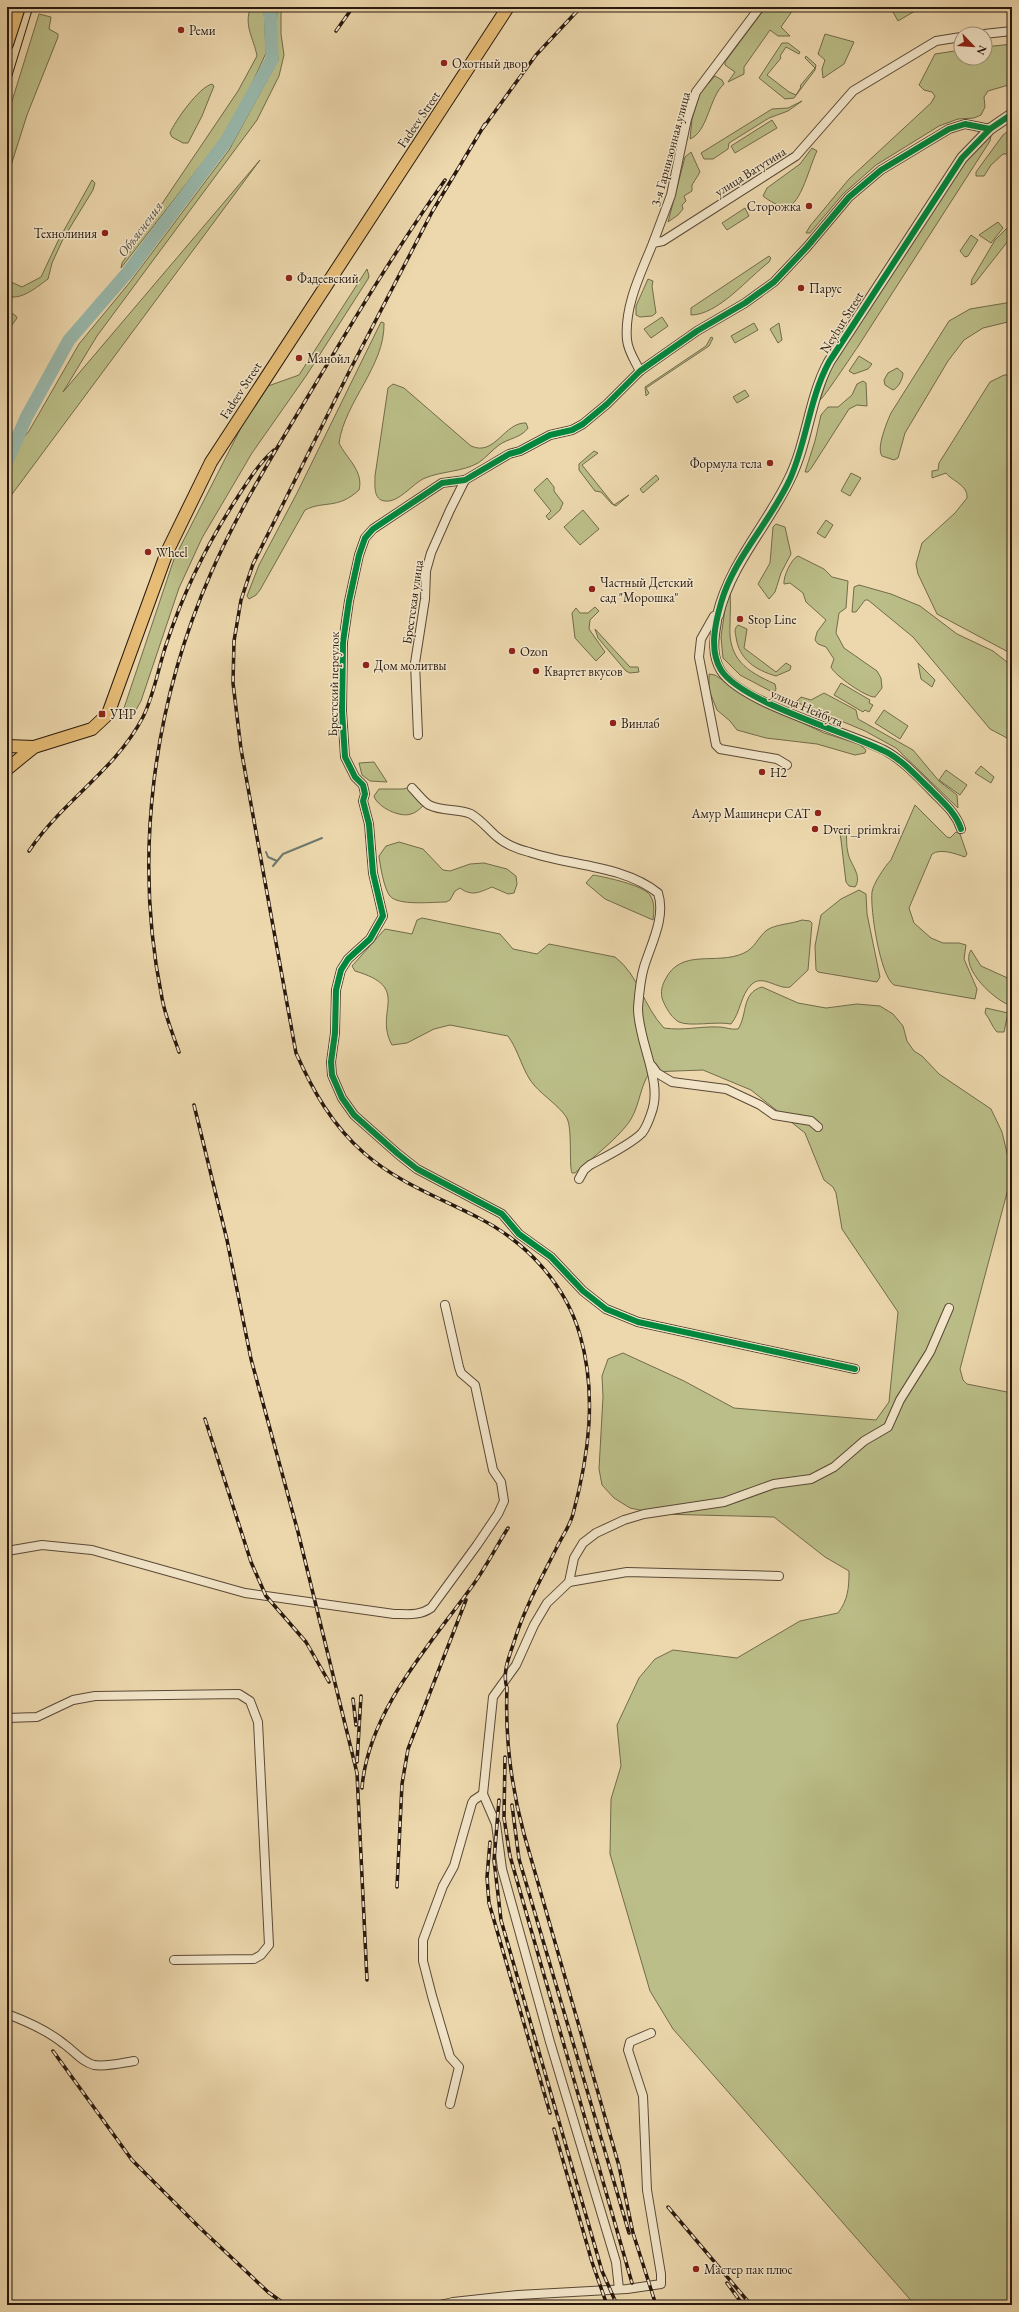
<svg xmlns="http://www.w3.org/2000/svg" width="1019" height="2312" font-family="'EB Garamond',serif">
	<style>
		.green { fill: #bbbe88; stroke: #726b4b }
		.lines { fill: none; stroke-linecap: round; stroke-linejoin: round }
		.stream { stroke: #6c796d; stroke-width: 2 }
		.river { stroke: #99b9ad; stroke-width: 13 }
		.minor-casing { stroke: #594836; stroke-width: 10 }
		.tertiary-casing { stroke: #594836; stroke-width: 12 }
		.primary-casing { stroke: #28180e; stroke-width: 14 }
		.minor { stroke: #f3e6ca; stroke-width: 8 }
		.tertiary { stroke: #f3e6ca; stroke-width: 10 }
		.primary { stroke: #e6bc76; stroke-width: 12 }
		.tram { stroke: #28180e; stroke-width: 1 }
		.rail-casing { stroke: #28180e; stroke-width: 3.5 }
		.rail { stroke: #f3e6ca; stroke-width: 2; stroke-dasharray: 6; stroke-linecap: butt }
		.cycleway-casing { stroke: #f3e6ca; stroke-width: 8 }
		.cycleway { stroke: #00873e; stroke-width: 6 }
		.poi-dot { fill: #8f2418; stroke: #f3e6ca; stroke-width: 1.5 }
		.labels { text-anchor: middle; stroke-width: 3; stroke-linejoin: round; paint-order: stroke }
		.poi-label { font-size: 13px; fill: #28180e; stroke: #f3e6ca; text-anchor: start }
		.street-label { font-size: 13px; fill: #28180e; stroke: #f3e6ca }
		.water-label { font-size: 14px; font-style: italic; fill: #505046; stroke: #f3e6ca }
	</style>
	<rect width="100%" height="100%" fill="#edd8ad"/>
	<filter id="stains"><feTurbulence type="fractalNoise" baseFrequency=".005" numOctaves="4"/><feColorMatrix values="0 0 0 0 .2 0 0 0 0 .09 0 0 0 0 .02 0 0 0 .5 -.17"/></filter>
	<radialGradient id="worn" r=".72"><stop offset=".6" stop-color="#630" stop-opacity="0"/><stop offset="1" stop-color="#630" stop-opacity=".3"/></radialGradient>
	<g class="green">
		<path d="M251 7H264L266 53 249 90 221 139 121 268 122 263 238 91 257 56C254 39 243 25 251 7Z"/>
		<path d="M277 7H285L281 13V34L284 55 279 76 257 120 97 336 63 392 260 160 7 501V457L29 431 79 344 130 282 229 150 278 60 276 34Z"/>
		<path d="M766 7H795L781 27 790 36H778L770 30 744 67V74L728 82 735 72 725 65V62Z"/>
		<path d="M902 7H913L915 11 898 21 893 12Z"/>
		<path d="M39 14 51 17 49 29 58 34V37L27 115 7 178V117Z"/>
		<path d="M825 34 854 42 844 64 823 78 822 69 825 60 818 54Z"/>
		<path d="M782 43H788L800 52 799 54 786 47 780 56 781 58 767 75 789 92 796 95 801 87 800 86 815 68 805 58 806 56 816 65 815 70 794 98 785 99 759 78Z"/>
		<path d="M1012 44V84L988 91 984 97 985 107 981 115 974 118 958 119 939 126 876 165 843 194 810 233H806L810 226 849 179 931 103 935 96 932 92 924 90 919 85 935 54 961 50V58H985V47Z"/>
		<path d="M715 76 722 80 724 84C709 97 708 132 690 139L692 119 700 93Z"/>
		<path d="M212 84 214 86 202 116 188 143H183L172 137 170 133C175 121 199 87 212 84Z"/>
		<path d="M802 101 788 111 769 118 729 143 728 149 713 159H704L701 153 772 109 788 108Z"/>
		<path d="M772 120 777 128 735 153 731 146Z"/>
		<path d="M1012 128V154H1003L991 165 984 176H976V172L1003 135Z"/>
		<path d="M991 136 990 141 857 348C852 355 823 399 820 400L832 364 964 162Z"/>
		<path d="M812 148 817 151C810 164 801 206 786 207 779 207 768 200 763 196L767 188 800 164Z"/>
		<path d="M691 152 700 172 692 185V191L684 196 686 201 682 205 683 209 678 215 668 222 685 157Z"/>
		<path d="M92 180 95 183 93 190 63 239 52 263 48 279C37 287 21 301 7 296V282H11L22 287 41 277 58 241Z"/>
		<path d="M745 208 749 216 727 230 722 223Z"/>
		<path d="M998 222 1003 228 991 243 979 235Z"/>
		<path d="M1012 223V236L975 283 971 285 972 279 995 240Z"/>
		<path d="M971 235 978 240 968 256 965 257 960 251Z"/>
		<path d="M769 256 771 258 769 262C748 278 718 315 691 315V308Z"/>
		<path d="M367 269 369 276 368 279 306 376 252 453 202 538 179 588 141 701 132 717 123 716 124 708 174 559 249 412 268 386 299 375Z"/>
		<path d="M648 279 653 281 652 286 656 313 652 316 640 317 636 315V306Z"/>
		<path d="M1012 302V321L983 328 964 340 948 361 905 433 898 458 894 460 882 456C876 448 887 422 891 413L949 321 970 309Z"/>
		<path d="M7 310 16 316 17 318 7 332Z"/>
		<path d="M662 317 668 326 651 338 644 329Z"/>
		<path d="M381 322 384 323C385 366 345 401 339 443 346 458 364 471 359 490 337 510 325 500 305 510L260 590 256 595 249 599 247 596 259 565 297 493Z"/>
		<path d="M754 323 758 330 735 343 731 336Z"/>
		<path d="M779 323 782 340 778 343 770 329Z"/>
		<path d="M711 337 713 338 709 346 646 388 649 393 646 396 645 387 706 346Z"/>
		<path d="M859 356 872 364 868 369 854 374 849 371Z"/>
		<path d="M897 368 903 373C903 379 898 388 893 390L885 385 884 380 888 373Z"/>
		<path d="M1004 375H1012V654L937 614 918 574 916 564 922 543 955 513 967 498C968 485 952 481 946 473L932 478V471L938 470 939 463 990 382Z"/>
		<path d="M863 381 866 383 867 406 857 405 849 409 812 467 808 472H805L815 441 821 415 828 407H838L852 395 857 384Z"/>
		<path d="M393 384 404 388 471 446C495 457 504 422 526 423L528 428C521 438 509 438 499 445 492 450 486 458 478 463 462 472 442 471 425 478 413 483 399 503 385 501 373 500 375 485 375 476L388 388Z"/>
		<path d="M745 390 749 396 737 403 733 397Z"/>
		<path d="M594 451 598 453 582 465 614 505 629 495 616 506 612 504 601 492 595 491 579 470V464Z"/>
		<path d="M851 473 861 478 850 496 841 491Z"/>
		<path d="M656 475 659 479 643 493 640 489Z"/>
		<path d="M547 478 554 487V491L563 503 560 510 549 520 546 516 551 511 534 490Z"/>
		<path d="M583 510 599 529 580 545 564 527Z"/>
		<path d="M826 520 833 525 825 538 817 533Z"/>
		<path d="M776 524 785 527 791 554 781 573 775 592 769 599 758 584 770 563 773 527Z"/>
		<path d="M798 556 824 569 832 577 848 581 846 608 839 613 836 633 844 648 877 671 881 678 882 688 875 697C867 698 834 675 831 667L834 659 826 647 818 644 815 640 817 632 826 620 806 602 803 593 790 583 784 584C783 577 791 559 798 556Z"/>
		<path d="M859 585 891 594 920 606 957 634 993 651 1012 666V738H1007L990 729 913 637 868 600H865L856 612H852L854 587Z"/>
		<path d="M730 593C731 603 730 615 730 625 728 659 746 671 775 684L776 689 774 693 740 675 723 658 721 637 727 595Z"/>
		<path d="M595 607 599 611 590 620 589 629 605 652 596 661 575 638 572 613 576 608 580 613H588Z"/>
		<path d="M738 625 747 629 744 648 776 672 786 663 791 666 790 670 776 676C755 670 739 659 736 637 735 632 734 629 738 625Z"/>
		<path d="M595 629 630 667H638L639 672 630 673 626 671 598 638Z"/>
		<path d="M918 663 935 680 932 687 921 679Z"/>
		<path d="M709 674 715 675 751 699 824 733 859 744 866 750 865 753 855 755 817 744 766 738 737 730 730 721 717 710 709 690Z"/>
		<path d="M841 683 870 700 869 703 873 705 869 712 865 710 863 712 834 695Z"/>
		<path d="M824 693 856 710 858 719 913 750 939 781 957 795 958 808 896 748 865 731 796 702 801 697 811 700Z"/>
		<path d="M884 710 908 726 900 739 875 723Z"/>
		<path d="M374 762 387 782 370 781 362 775 359 763Z"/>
		<path d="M981 766 994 777 991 783 975 773Z"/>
		<path d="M946 770 967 785 960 795 939 780Z"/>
		<path d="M414 786 417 787 426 803C422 807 416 813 411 814 400 818 377 807 374 796L379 789H403Z"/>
		<path d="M915 805 947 837 950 838 956 832 960 834 967 854 965 857C956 854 941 848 932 854L909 908 914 923 931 938 943 943H959L966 945 964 959 977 989 975 999 894 985C880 976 870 909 872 892 873 884 885 866 891 860Z"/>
		<path d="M842 828 846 830C847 838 846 846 848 853 850 864 863 876 855 887L849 886 846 882 840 832Z"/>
		<path d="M399 842 423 849 443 870 450 871 470 864 484 863 507 869 516 876 517 884 514 893 508 894 492 887C480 892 472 897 460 888L455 891 450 900 446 902C433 902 398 906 390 896 384 889 380 865 379 856L386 846Z"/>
		<path d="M593 875C605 877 643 885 650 895 655 903 654 911 653 920L605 899 586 883Z"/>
		<path d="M859 890 866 894 867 914 880 977 877 982 818 972 816 970 815 946 821 915 841 899Z"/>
		<path d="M422 918 500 934 513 949 537 954 549 944 615 957C639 975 643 1006 664 1028 684 1031 700 1026 719 1027 726 1027 730 1030 738 1029 748 1014 741 993 762 987L798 1003 826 1008 857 1004 880 1006 893 1014 903 1026 907 1041 914 1051 922 1056 939 1074 991 1109 1002 1132 1012 1174 960 1369 963 1380 967 1384 1012 1393V2305H915L673 2029 650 1991 610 1854 611 1799 621 1766 617 1725 639 1678 655 1659 673 1650 737 1658 800 1621 838 1613C848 1600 849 1588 849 1571L825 1557 774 1517 659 1514 630 1508 614 1498 602 1485 599 1469 603 1397 602 1376 608 1359 623 1353 684 1381 734 1408 876 1420 889 1402 898 1312 842 1229 836 1193 833 1187 824 1180 805 1133 751 1090 703 1070 650 1072C640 1086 640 1104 631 1119 621 1136 591 1159 575 1173H572C569 1167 572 1133 568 1121 565 1110 542 1095 534 1085 523 1073 519 1051 508 1036L450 1025 434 1029 407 1043 392 1045C373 1011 413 988 355 971L352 966 385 929 412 934 417 920Z"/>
		<path d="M802 920 810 921 812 923 808 970 790 987C778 990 763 974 752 984 740 995 741 1012 731 1024 716 1021 690 1027 679 1022 673 1019 667 1010 664 1003 660 996 661 987 665 980 681 947 716 966 744 953 755 948 758 937 767 930 776 924 792 924 802 920Z"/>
		<path d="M971 950 981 966 1012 980V1006C996 1002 959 968 971 950Z"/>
		<path d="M986 1008 1008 1013 1004 1032H997C992 1027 990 1019 985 1013Z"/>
	</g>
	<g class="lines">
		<g class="stream">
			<path d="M266 852 268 857 277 861"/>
			<path d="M273 866 283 854 322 838"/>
		</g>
		<path class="river" d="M7 461 27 416 69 340 128 272 227 140 272 59 270 7"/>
		<g class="minor-casing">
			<g id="minor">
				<path d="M984 34 1012 31"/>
				<path d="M653 243 671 195 687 119 696 92 760 7"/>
				<path d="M640 371C635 361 628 351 627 340 624 306 641 273 653 243L663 241 796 156 853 91 936 41 961 37"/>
				<path d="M718 615C715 634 710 653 721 671 742 704 846 731 884 750 901 759 916 775 930 789 942 802 956 812 961 829"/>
				<path d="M718 615 714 616 701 639 699 657 716 745 720 749 777 759 787 765"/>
				<path d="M418 735 415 663 425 599 426 571 431 553 450 510 465 480"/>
				<path d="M412 788C418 794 423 801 429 805 443 812 458 808 471 814 481 820 488 829 496 836 505 844 517 849 529 852 570 866 623 865 658 893 666 917 651 944 644 967 640 980 639 995 638 1008 638 1043 664 1082 651 1114 649 1120 645 1129 642 1133 630 1145 605 1157 590 1165L584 1170 579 1179"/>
				<path d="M652 1066 657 1073 672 1082 726 1089 760 1105 774 1115 811 1121 818 1127"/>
				<path d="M855 1369 638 1322 606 1309 583 1291 551 1257 519 1234 502 1214 417 1169 398 1154 354 1115 342 1098 332 1075 331 1062 335 1033 336 990 341 970 348 959 370 939 383 916 373 873 369 824 363 801 365 794 363 785 355 777 345 757 342 711 343 642 349 601 359 555 365 538 373 529 442 483 465 480 509 454 520 451 550 435 572 430 583 424 607 404 640 371 697 331 745 303 774 282 807 247 849 197 881 170 949 129 965 124 990 129"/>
				<path d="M7 1551 42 1545 92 1550 245 1593 394 1614C408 1614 419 1616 431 1608L477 1545 498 1514 504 1501 501 1482 493 1470 475 1385 461 1373 459 1367 445 1305"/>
				<path d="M569 1582 574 1558 583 1543 596 1533 624 1520 644 1514 724 1502 774 1484 811 1479 834 1467 864 1441 888 1427 900 1400 930 1352 949 1308"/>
				<path d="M7 1718 37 1717 73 1700 95 1696 239 1694 250 1701 258 1722 269 1945 261 1955 254 1959 174 1960"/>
				<path d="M483 1794 493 1697 516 1665 534 1625 547 1603 569 1582 627 1572 779 1576"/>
				<path d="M7 2014C26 2021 48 2031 64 2044 74 2051 82 2062 94 2065 107 2067 121 2063 134 2061"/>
				<path d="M450 2104 459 2067 450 2057 432 1996 423 1961V1940L443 1886 454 1866 472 1803 474 1800 483 1794 496 1824 502 1869 550 2042 616 2262 619 2289"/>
				<path d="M440 2305 453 2302 518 2295 627 2289 661 2284V2274L647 2190 643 2096 628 2050 630 2042 651 2033"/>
			</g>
		</g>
		<g class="tertiary-casing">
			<path id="tertiary" d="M718 615C730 564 767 526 789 480 808 442 809 399 829 362L962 158 990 129 1012 114"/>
		</g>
		<g class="primary-casing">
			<g id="primary">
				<path d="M7 44 19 7"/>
				<path d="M7 746 34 747"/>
				<path d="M7 769 34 747 92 729 108 714 167 552 211 462 508 7"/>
			</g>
		</g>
		<use href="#minor" class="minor"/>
		<use href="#tertiary" class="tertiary"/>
		<use href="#primary" class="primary"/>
		<path class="tram" d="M7 92 33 7"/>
		<g class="rail-casing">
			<g id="rail">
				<path d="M336 31 353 7"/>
				<path d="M485 124 432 212 350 370 253 564 241 600 234 641 233 683 241 749 296 1053C313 1091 332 1125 364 1153 397 1182 438 1197 477 1217 525 1241 565 1283 580 1335 597 1394 589 1455 573 1514 570 1526 561 1538 556 1549 540 1581 524 1609 514 1642 509 1657 502 1673 507 1688 505 1737 511 1786 524 1834L619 2166 633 2233 656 2305"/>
				<path d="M483 128 536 55 581 7"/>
				<path d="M29 851C62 801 115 771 143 717 154 695 158 669 166 645 183 593 207 544 237 498 248 481 259 463 274 450"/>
				<path d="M179 1052C173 1034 165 1016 162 998 133 856 153 705 211 573 238 511 275 451 310 393 353 321 396 249 445 180"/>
				<path d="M194 1105 227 1240 251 1359 298 1532 357 1773 367 1980"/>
				<path d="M205 1419 251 1562 266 1596 306 1642 329 1682"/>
				<path d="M353 1699 356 1725"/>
				<path d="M505 1757 504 1818 510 1856 632 2283"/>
				<path d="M357 1762 361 1696"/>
				<path d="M362 1788C368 1711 430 1645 473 1585 486 1567 496 1547 508 1528"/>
				<path d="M499 1800 494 1860 501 1920 602 2271 617 2305"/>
				<path d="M512 1805 519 1859 629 2233"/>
				<path d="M490 1842 487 1877 489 1903 550 2113"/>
				<path d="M397 1887 402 1784 408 1749 466 1600"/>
				<path d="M53 2051 132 2160 199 2227 268 2292 286 2305"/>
				<path d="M554 2129 592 2262 607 2305"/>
				<path d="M668 2207 751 2305"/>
				<path d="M727 2283 743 2305"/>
				<path d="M643 2304 644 2305"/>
			</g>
		</g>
		<use href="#rail" class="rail"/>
		<g class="cycleway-casing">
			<g id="cycleway">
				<path d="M961 829C956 813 943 802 931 790 916 776 901 758 882 750 846 732 741 702 721 670 709 650 715 624 721 603 733 559 771 521 790 479 807 441 809 399 829 362L962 158 990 129 1012 114"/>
				<path d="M855 1369 638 1322 606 1309 583 1291 551 1257 519 1234 502 1214 417 1169 398 1154 354 1115 342 1098 332 1075 331 1062 335 1033 336 990 341 970 348 959 370 939 383 916 373 873 369 824 363 801 365 794 363 785 355 777 345 757 342 711 343 642 349 601 359 555 365 538 373 529 442 483 465 480 509 454 520 451 550 435 572 430 583 424 607 404 640 371 697 331 745 303 774 282 807 247 849 197 881 170 949 129 965 124 990 129"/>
			</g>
		</g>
		<use href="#cycleway" class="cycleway"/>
	</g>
	<g class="poi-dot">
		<circle cx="181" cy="30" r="4"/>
		<circle cx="444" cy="63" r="4"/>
		<circle cx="809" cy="206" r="4"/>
		<circle cx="105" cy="233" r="4"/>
		<circle cx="289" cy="278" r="4"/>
		<circle cx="801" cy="288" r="4"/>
		<circle cx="299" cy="358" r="4"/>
		<circle cx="770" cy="463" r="4"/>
		<circle cx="148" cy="552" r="4"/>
		<circle cx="592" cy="589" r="4"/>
		<circle cx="740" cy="619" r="4"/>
		<circle cx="512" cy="651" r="4"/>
		<circle cx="366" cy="665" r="4"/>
		<circle cx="536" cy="671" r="4"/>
		<rect x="98" y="710" width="8" height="8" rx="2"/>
		<circle cx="613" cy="723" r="4"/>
		<circle cx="762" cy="772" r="4"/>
		<circle cx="818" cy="813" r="4"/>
		<circle cx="815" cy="829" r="4"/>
		<circle cx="696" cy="2269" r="4"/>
	</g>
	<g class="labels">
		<g class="poi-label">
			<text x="189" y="35">Реми</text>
			<text x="452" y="68">Охотный двор</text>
			<text x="801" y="211" text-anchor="end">Сторожка</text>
			<text x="97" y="238" text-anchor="end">Технолиния</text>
			<text x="297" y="283">Фадеевский</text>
			<text x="809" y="293">Парус</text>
			<text x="307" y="363">Манойл</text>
			<text x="762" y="468" text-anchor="end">Формула тела</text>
			<text x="156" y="557">Wheel</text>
			<text x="600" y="587">Частный Детский<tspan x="600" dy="15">сад "Морошка"</tspan></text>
			<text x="748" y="624">Stop Line</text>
			<text x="520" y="656">Ozon</text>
			<text x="374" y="670">Дом молитвы</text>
			<text x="544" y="676">Квартет вкусов</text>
			<text x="110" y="719">УНР</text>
			<text x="621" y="728">Винлаб</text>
			<text x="770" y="777">H2</text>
			<text x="810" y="818" text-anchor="end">Амур Машинери CAT</text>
			<text x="823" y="834">Dveri_primkrai</text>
			<text x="704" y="2274">Мастер пак плюс</text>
		</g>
		<g class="street-label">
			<text transform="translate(418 119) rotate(-56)" y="5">Fadeev Street</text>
			<text transform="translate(670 149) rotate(-75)" y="5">3-я Гарнизонная улица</text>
			<text transform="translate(750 171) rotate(-32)" y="5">улица Ватутина</text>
			<text transform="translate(841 322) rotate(-58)" y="5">Neybut Street</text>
			<text transform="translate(240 390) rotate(-57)" y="5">Fadeev Street</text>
			<text transform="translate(412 602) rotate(-82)" y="5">Брестская улица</text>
			<text transform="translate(333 684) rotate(-89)" y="5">Брестский переулок</text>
			<text transform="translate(807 707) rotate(23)" y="5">улица Нейбута</text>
		</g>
		<g class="water-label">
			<text transform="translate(140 229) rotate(-53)" y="5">Объяснения</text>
		</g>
	</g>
	<rect width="1019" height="2312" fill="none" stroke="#edd8ad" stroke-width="24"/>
	<rect x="8" y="8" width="1003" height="2296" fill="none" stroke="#28180e" stroke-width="2"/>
	<rect x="12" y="12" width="995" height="2288" fill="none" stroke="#28180e"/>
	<g transform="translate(973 46) rotate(115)"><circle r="19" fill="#f3e6ca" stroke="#a2947f"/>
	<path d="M0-3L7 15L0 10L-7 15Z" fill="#8f2418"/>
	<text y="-6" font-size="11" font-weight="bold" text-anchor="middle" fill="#28180e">N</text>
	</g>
	<rect width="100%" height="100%" filter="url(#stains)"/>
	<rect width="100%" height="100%" fill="url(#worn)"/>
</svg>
